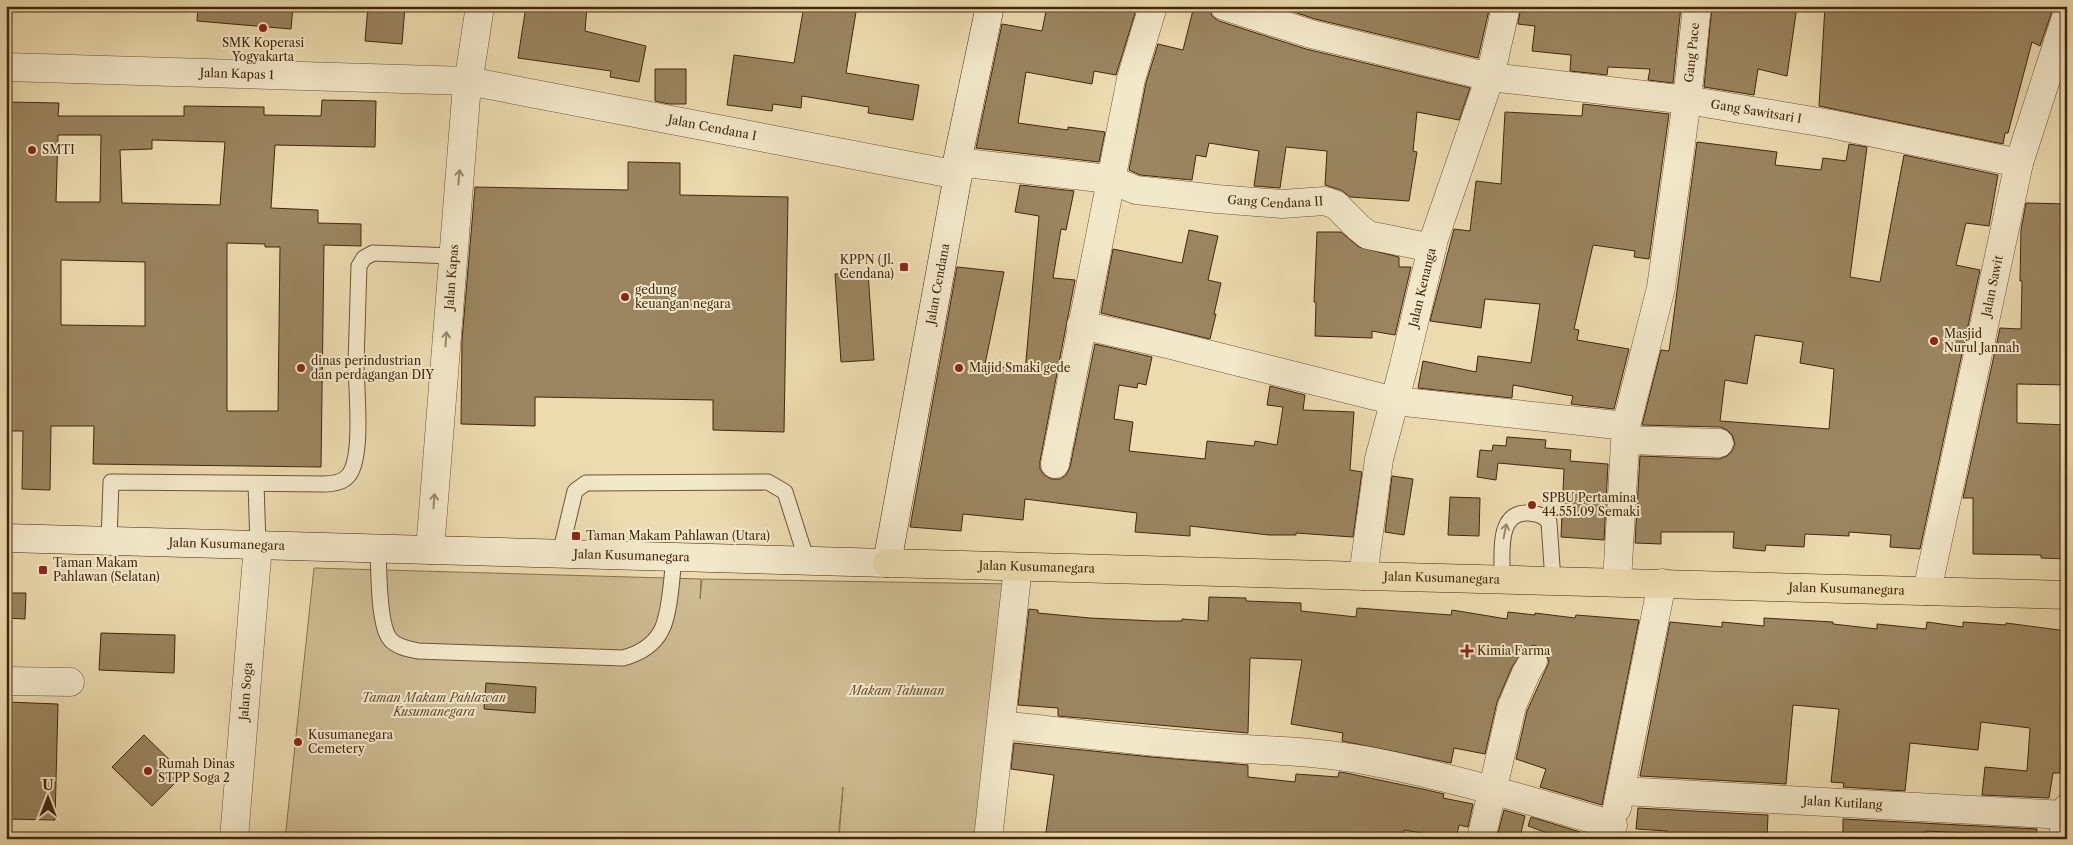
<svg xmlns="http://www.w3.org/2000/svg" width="2073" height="845" font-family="'Libre Caslon Text',serif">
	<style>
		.green { fill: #cebc92; stroke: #88724e }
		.building { fill: #9a8560; stroke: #43270b; fill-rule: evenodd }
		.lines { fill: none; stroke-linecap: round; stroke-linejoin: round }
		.lane-casing { stroke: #6d5434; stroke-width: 17 }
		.street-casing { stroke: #6d5434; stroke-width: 29 }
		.secondary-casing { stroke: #43270b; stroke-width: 29 }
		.primary-casing { stroke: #43270b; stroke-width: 29 }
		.lane { stroke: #f2e8ca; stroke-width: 15 }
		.street { stroke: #f2e8ca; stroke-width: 28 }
		.secondary { stroke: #f2e8ca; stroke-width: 28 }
		.primary { stroke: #ebdbae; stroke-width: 28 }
		.oneway { stroke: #9a886a }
		.poi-dot { fill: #8f2418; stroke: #f2e8ca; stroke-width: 2 }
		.labels { text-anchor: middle; stroke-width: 4; stroke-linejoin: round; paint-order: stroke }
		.poi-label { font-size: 12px; fill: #43270b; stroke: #f2e8ca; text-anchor: start }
		.street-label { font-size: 12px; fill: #43270b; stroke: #f2e8ca }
		.park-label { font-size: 12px; font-style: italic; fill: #664c2d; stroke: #f2e8ca }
	</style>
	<rect width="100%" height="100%" fill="#ebdbae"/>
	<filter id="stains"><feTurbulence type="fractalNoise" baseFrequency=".004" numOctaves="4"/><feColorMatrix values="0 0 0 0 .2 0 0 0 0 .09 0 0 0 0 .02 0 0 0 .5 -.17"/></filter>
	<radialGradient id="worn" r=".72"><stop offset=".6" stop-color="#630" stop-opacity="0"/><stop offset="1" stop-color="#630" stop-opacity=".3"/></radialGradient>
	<path class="green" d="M314 568 701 579 700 599 702 579 1014 584 998 839H839L843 787 838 839H285Z"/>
	<g class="building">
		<path d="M198 6H293L291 29 197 21Z"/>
		<path d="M368 6H405L402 44 365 41Z"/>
		<path d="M526 6H587L585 31 646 46 639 82 610 77 611 71 518 58Z"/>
		<path d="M804 6H857L846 73 919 85 913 120 868 113 869 107 802 96 801 108 773 104 772 111 727 105 734 55 794 63Z"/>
		<path d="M1047 6H1117L1136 10 1116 75 1094 71 1092 84 1026 72 1018 123 1068 130V127L1105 132 1099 162 976 148 1002 24 1042 31Z"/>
		<path d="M1194 6H1209L1212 16 1219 21 1306 49 1470 88 1459 120 1417 112 1413 151 1417 152 1409 201 1350 197 1341 190 1325 185 1327 151 1286 147 1280 188 1254 186 1259 151 1209 143 1206 157 1196 155 1192 180 1140 175 1129 170 1146 83 1158 44 1183 50Z"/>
		<path d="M1276 6H1342L1362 11 1363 6H1490L1478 58 1315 19Z"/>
		<path d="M1521 6H1681L1673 83 1648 80 1650 69 1608 67 1607 75 1570 71 1571 55 1532 51 1535 26 1518 24Z"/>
		<path d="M1712 6H1797L1787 76 1758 69 1754 95 1704 87Z"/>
		<path d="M1825 6H2054L2040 46 2032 42 2008 133H2005L2003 144 1819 106Z"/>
		<path d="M655 69H686V104H669L655 101Z"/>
		<path d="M322 100 376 101 375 147 275 145 271 208 318 210V223L361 224V246L324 245 321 467 93 464 94 426H51L50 490 22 489 23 431H6V102L59 103 58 116H184V106L264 107V115L321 116ZM58 135H101L100 202H56ZM152 140 225 142 220 205 122 203 120 150 152 149ZM227 243 265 244V247H280L278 411H227ZM61 260 145 262V326L61 325Z"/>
		<path d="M1583 104 1669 114 1649 259 1634 257 1635 251 1593 245 1574 329 1579 330 1577 340 1629 349 1614 409 1571 404 1573 396 1513 385 1512 398 1418 388 1423 361 1476 372 1478 356 1531 363 1540 304 1485 299 1481 328 1430 321 1454 229 1470 231 1476 181 1501 184 1505 112 1582 116Z"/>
		<path d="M1697 142 1777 152 1775 165 1821 170 1823 158 1846 161 1849 144 1867 147 1850 277 1880 282 1904 155 1998 175 1989 226 1966 223 1956 265 1980 270 1920 549 1890 547 1891 535 1849 532V536L1805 534 1804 547 1766 545 1765 551 1733 548 1734 532H1661V544L1635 543 1640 456 1719 459 1727 456 1732 451 1735 444 1732 435 1727 430 1720 427 1642 425 1661 350 1669 351ZM1755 335 1803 342 1800 363 1834 369 1829 429 1720 421 1725 380 1747 384Z"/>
		<path d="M628 162 680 163V195L788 197 784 432 713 430V400L535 397V426L461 424 462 340 475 187 628 190Z"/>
		<path d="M1020 185 1074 191 1066 230 1061 229 1053 278 1075 280 1040 461V469L1044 475 1052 479H1060L1066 475 1070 467 1095 344 1152 357 1146 385 1138 383 1137 388 1119 385 1114 419 1133 422 1129 451 1205 459 1207 441 1254 446 1255 441 1277 445 1283 407 1267 405 1270 386 1305 395 1303 410 1354 412 1350 470 1362 472 1353 537 1296 533V535H1269L1190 526V536L1135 532 1137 513 1025 499 1023 520 963 514 961 531 910 527 957 267 1004 272 985 364 1025 371 1039 216 1015 212Z"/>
		<path d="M2026 203 2067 204V385L2017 384V423L2067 425V559L2041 558V555L1973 554V498H1963L2000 328 2021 329 2022 281H2020L2021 230Z"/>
		<path d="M1189 230 1218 236 1208 280 1221 283 1214 314H1216L1210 339 1101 313 1113 249 1182 263Z"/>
		<path d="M1317 232H1341L1359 247 1399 257V267H1411L1395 335 1372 331V338L1315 336 1316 303 1314 302Z"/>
		<path d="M868 272 874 360 841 362 835 274Z"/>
		<path d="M1507 437 1546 440 1545 448 1571 450 1570 461 1608 464 1604 540 1561 537 1564 469 1498 463 1496 480 1477 477 1480 450 1492 451 1493 445 1506 446Z"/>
		<path d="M1392 476 1413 479 1404 535 1385 532Z"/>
		<path d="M1450 497 1480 498 1479 536 1448 535Z"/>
		<path d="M6 593H26L25 619 6 618Z"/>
		<path d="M1209 597 1246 598V601L1301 603V611L1356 617 1357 608 1451 615 1452 610 1507 619 1508 612 1535 615V613L1575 618 1576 615 1639 620 1602 805 1540 787 1546 769 1516 759 1527 711 1549 662 1546 653 1541 648 1534 645 1525 648 1512 667 1497 702 1485 754 1454 748 1451 763 1342 741 1343 733 1291 724 1302 660 1250 658 1248 733 1058 716V708L1018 705 1029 609 1038 610V613L1090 618 1155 621H1182V619L1208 621Z"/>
		<path d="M1764 618 1833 622V624L1877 629V624L1926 629 1927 622 1963 627V622L2006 625V623L2067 631V689H2064L2060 773H2053L2049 798 1982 795 1985 767 2027 771 2030 728 1981 722 1978 750 1910 743 1905 791 1843 787 1844 783 1831 782 1839 709 1793 705 1786 784 1640 776 1670 622 1722 627V622L1764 626Z"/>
		<path d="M101 633 175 635 174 673 99 670Z"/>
		<path d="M486 683 536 687 535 713 484 709Z"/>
		<path d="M6 702 58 704 55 820 6 819Z"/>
		<path d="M144 735 184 774 152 806 112 767Z"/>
		<path d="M1014 743 1151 757 1248 765V777L1295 782 1296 774 1338 777 1339 772 1346 773 1427 790 1444 794 1443 798 1473 804 1468 827 1459 825 1456 839 1404 830 1402 839H1307L1274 835 1273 839H1045L1054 775 1011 769Z"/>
		<path d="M1638 808 1768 815 1767 839H1666L1667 831 1636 829Z"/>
		<path d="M1504 810 1525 816 1520 837 1498 833Z"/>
		<path d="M1531 817 1580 832 1578 839H1564L1528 826Z"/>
		<path d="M1843 819 2037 829 2036 839H1990V834L1925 831V839L1843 836Z"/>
	</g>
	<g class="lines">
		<g class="lane-casing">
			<g id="lane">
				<path d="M256 484 258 545"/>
				<path d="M109 541 111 482 323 484C332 484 342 483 348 476 364 459 356 387 356 363 357 330 358 298 359 266L364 258 373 253 453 256"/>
				<path d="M378 549C379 568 378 625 390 639 396 647 409 649 418 651L623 658C638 654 653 646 661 631 670 616 672 575 674 557"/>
				<path d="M560 554 575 491 586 483 768 482 785 492 807 561"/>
				<path d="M1502 579C1503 557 1495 511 1529 513 1538 514 1543 515 1549 522L1553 581"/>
			</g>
		</g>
		<g class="street-casing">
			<g id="street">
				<path id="s1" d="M1224 6 1311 34 1490 77 1687 100 1831 124 2019 163"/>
				<path id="s2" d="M6 67 468 81 958 175"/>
				<path id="s3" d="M957 162 1109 179 1136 190 1217 199 1282 204 1325 201 1336 205 1358 227 1368 235 1432 248"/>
				<path d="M1081 325 1163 343 1395 401 1626 426"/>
				<path d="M1626 440 1719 443"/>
				<path d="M1055 464 1131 79 1153 6"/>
				<path id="s4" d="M430 550 466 97 480 6"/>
				<path id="s5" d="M1363 576 1379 459 1403 369 1434 239 1490 77 1506 6"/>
				<path id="s6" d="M1617 582 1626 426 1661 288 1687 100 1697 6"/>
				<path id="s7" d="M1927 591 2019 163 2067 14"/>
				<path d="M6 681 70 682"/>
				<path d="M1001 725C1068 732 1136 741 1203 746 1259 751 1314 750 1369 761 1451 777 1532 801 1613 825"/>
				<path id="s8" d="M1621 791 2066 815"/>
				<path d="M1617 808 1662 583"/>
				<path id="s9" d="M234 839 258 545"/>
				<path d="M988 839 1018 567"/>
				<path d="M1481 839 1512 706 1526 673 1533 661"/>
				<path d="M2063 839 2067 808"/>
			</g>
		</g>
		<g class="secondary-casing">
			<g id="secondary">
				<path id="s10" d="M6 538 887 563 958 175 957 162 990 6"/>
			</g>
		</g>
		<g class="primary-casing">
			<g id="primary">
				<path id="s11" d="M887 563 2067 595"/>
			</g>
		</g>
		<use href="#lane" class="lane"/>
		<use href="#street" class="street"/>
		<use href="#secondary" class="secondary"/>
		<use href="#primary" class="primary"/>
	</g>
	<defs><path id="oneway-shaft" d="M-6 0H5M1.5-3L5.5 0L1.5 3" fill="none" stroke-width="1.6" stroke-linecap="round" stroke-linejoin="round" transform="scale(1.25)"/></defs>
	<g class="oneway">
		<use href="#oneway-shaft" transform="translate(459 177) rotate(-85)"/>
		<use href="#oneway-shaft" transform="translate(446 339) rotate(-86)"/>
		<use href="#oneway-shaft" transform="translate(434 501) rotate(-86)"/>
		<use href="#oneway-shaft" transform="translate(1505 531) rotate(-79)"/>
	</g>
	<g class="poi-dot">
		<circle cx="263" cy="28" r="5"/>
		<circle cx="32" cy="150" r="5"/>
		<rect x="899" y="262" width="10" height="10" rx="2.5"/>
		<circle cx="625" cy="297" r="5"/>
		<circle cx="1934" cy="341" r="5"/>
		<circle cx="301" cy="368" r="5"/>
		<circle cx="959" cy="368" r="5"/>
		<circle cx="1532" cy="505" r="5"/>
		<rect x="571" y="531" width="10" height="10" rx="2.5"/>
		<rect x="38" y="565" width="10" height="10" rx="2.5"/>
		<path d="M1464.5 643.5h5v5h5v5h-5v5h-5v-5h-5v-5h5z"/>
		<circle cx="298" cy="742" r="5"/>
		<circle cx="148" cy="771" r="5"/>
	</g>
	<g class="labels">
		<g class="poi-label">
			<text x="263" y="47" text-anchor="middle">SMK Koperasi<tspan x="263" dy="14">Yogyakarta</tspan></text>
			<text x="42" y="154">SMTI</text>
			<text x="894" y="264" text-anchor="end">KPPN (Jl.<tspan x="894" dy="14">Cendana)</tspan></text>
			<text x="635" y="294">gedung<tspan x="635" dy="14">keuangan negara</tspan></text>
			<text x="1944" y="338">Masjid<tspan x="1944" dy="14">Nurul Jannah</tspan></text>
			<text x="311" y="365">dinas perindustrian<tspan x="311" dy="14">dan perdagangan DIY</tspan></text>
			<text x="969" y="372">Majid Smaki gede</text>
			<text x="1542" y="502">SPBU Pertamina<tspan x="1542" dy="14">44.551.09 Semaki</tspan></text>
			<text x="586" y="540">Taman Makam Pahlawan (Utara)</text>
			<text x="53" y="567">Taman Makam<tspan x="53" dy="14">Pahlawan (Selatan)</tspan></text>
			<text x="1477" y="655">Kimia Farma</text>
			<text x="308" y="739">Kusumanegara<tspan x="308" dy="14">Cemetery</tspan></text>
			<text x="158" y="768">Rumah Dinas<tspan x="158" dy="14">STPP Soga 2</tspan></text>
		</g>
		<g class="street-label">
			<text dy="4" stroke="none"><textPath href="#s6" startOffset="536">Gang Pace</textPath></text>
			<text dy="4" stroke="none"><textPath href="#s2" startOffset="231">Jalan Kapas 1</textPath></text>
			<text dy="4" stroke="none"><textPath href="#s1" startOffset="544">Gang Sawitsari I</textPath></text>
			<text dy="4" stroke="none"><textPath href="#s2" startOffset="711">Jalan Cendana I</textPath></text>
			<text dy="4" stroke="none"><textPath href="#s3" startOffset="322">Gang Cendana II</textPath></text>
			<text dy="4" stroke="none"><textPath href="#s4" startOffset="274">Jalan Kapas</textPath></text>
			<text dy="4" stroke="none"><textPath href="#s10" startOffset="1165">Jalan Cendana</textPath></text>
			<text dy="4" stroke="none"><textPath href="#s7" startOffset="312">Jalan Sawit</textPath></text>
			<text dy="4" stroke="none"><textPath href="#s5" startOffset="295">Jalan Kenanga</textPath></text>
			<text dy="4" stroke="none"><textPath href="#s10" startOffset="221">Jalan Kusumanegara</textPath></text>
			<text dy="4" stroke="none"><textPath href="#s10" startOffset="626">Jalan Kusumanegara</textPath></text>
			<text dy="4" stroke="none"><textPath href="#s11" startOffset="150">Jalan Kusumanegara</textPath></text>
			<text dy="4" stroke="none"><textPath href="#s11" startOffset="555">Jalan Kusumanegara</textPath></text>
			<text dy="4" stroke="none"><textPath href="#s11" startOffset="960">Jalan Kusumanegara</textPath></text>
			<text dy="4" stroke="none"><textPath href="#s9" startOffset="148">Jalan Soga</textPath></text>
			<text dy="4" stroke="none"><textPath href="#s8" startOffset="222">Jalan Kutilang</textPath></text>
		</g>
		<g class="park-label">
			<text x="897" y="695">Makam Tahunan</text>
			<text x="434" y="702">Taman Makam Pahlawan<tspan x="434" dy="14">Kusumanegara</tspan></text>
		</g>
	</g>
	<rect width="2073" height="845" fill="none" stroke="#ebdbae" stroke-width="25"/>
	<rect x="8" y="8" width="2058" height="830" fill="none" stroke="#43270b" stroke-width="2.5"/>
	<rect x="12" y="12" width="2048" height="820" fill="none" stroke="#43270b"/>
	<g transform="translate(48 798)" stroke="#f2e8ca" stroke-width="4" paint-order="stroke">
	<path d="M0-4L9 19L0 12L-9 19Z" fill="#43270b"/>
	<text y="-8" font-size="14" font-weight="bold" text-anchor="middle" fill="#43270b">U</text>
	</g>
	<rect width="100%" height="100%" filter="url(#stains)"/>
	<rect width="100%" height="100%" fill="url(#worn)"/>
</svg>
